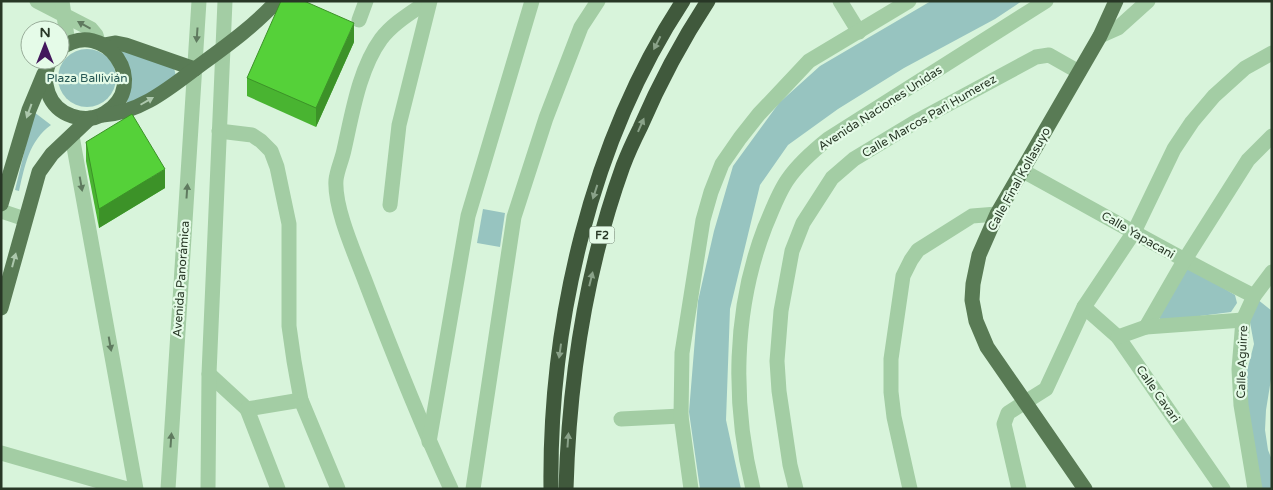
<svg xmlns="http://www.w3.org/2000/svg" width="1273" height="490" font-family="'Varela Round',sans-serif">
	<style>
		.green { fill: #97c4c0 }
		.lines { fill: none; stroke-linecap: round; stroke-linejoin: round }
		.minor { stroke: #a3cda4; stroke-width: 15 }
		.major { stroke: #597b55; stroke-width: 15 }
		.highway { stroke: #40593c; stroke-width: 15 }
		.wall { fill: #49b431 }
		.shaded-wall { fill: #3c9228 }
		.building { fill: #55d139; stroke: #3c9228 }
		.oneway { fill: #5f7a5f }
		.oneway2 { fill: #8aa289 }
		.oneway3 { fill: #adc8ad }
		.labels { text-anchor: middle; stroke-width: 4.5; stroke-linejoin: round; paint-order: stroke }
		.shield { fill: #e5fbe8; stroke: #617260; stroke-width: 1 }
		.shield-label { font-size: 11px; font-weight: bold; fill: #283726 }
		.park-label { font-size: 12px; fill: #275855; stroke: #e5fbe8 }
		.street-label { font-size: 12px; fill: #283726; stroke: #e5fbe8 }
	</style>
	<rect width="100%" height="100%" fill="#d8f4db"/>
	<g class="green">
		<path d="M931 1H1022L995 19 904 68 838 109 788 145 760 185 730 309 726 420 741 489H700L689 412 698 301 714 231 733 166 779 103 820 66Z"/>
		<path d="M118 47 174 68 176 76 125 110C133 82 127 73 118 47Z"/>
		<circle cx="87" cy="78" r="29"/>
		<path d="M34 112 51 125C29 141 25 165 19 191L15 190Z"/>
		<path d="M483 209 505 213 500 247 477 243Z"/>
		<path d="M1190 268 1235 295 1237 303 1231 312 1161 321 1158 315 1184 271Z"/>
		<path d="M1257 299 1272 311V373L1266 410 1265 430 1268 450 1272 460V489H1258L1241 394 1254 344 1249 317Z"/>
	</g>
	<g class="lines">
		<g class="minor">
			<path d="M37 1 91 29 96 35 98 42"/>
			<path d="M62 1 68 44"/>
			<path d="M428 1C411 13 393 23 381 39 359 69 352 115 344 150 342 160 337 170 336 180 334 207 354 252 364 278 391 349 419 420 451 489"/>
			<path d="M840 1 859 32"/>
			<path d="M359 20 366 1"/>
			<path d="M1100 36 1118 28 1148 1"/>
			<path d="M219 131 252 135 261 141 271 151 277 167 289 224V326L294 361 301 400 338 489"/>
			<path d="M72 136 136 489"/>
			<path d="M1023 171C1100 213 1176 257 1254 296"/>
			<path d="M390 205 399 125 430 1"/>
			<path d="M1 211 25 219"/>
			<path d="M1084 307 1118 337 1223 489"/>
			<path d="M1146 327 1184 261 1248 160 1272 136"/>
			<path d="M1118 337 1146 327 1243 320"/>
			<path d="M209 374 247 409 301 400"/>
			<path d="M247 409 278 489"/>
			<path d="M621 419 681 416"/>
			<path d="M429 442 468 216 532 1"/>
			<path d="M1 453 127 489"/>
			<path d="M168 489 199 1"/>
			<path d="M208 489 209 374 225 1"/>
			<path d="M473 489 514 217 546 118 581 27 598 1"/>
			<path d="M691 489 681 416 682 353 703 220 711 192 722 164 740 138 759 114 809 61 909 1"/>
			<path d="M753 489C732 403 733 310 765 227 772 211 778 193 788 179 799 163 813 151 828 139L1046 1"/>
			<path d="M796 489 790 465 779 391 777 361 781 311 792 251 803 223 832 178 854 159 917 121 1036 57 1049 55 1079 72"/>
			<path d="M910 489 894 417 891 392V359L903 276 911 260 918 250 972 216 997 214"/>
			<path d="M1019 489 1004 424 1008 413 1046 389 1084 307 1134 232 1174 149 1192 122 1214 96 1245 68 1272 53"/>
			<path d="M1255 489 1241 405 1239 369 1243 320 1254 296 1272 272"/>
		</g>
		<g class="major">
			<path d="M105 45 116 43 126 45 195 69"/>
			<path d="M50 60C40 82 48 108 72 116 83 120 95 119 105 113 152 85 105 15 60 49"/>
			<path d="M103 115C142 113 173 85 203 63 229 44 255 25 277 1"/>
			<path d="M1 204 29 110 44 74"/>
			<path d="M1 308 39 172 52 154 90 118"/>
			<path d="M1085 489 987 347 976 321 972 300 973 284 979 255 997 214 1100 36 1116 1"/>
		</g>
		<g class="highway">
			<path d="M551 489C549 322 591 141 683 1"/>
			<path d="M566 489C569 379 586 269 623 166 628 153 634 140 640 128 659 84 681 42 708 1"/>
		</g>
	</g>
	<g class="wall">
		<path d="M354 42 316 127 247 96V78Z"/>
		<path d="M86 142 165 188 99 228 86 161Z"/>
	</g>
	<g class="shaded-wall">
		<path d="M354 23V42L316 127V108Z"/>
		<path d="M165 169V188L99 228V209Z"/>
	</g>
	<g class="building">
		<path d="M281 1H304L354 23 316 108 247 78Z"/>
		<path d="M132 114 165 169 99 209 86 142Z"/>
	</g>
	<defs><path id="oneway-solid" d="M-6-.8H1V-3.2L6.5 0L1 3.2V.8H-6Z" transform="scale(1.25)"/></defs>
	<g class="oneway">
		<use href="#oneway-solid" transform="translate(84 25) rotate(-151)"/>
		<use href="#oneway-solid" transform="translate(197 35) rotate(94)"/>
		<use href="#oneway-solid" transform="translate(81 184) rotate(80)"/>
		<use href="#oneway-solid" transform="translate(187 191) rotate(-86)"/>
		<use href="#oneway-solid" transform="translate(110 344) rotate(80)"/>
		<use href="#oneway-solid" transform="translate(171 440) rotate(-86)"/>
	</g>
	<g class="oneway2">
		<use href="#oneway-solid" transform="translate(657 43) rotate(117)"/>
		<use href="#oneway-solid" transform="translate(641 125) rotate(-66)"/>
		<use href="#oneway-solid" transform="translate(595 192) rotate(108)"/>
		<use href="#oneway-solid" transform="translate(591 279) rotate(-76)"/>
		<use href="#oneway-solid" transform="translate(560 351) rotate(98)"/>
		<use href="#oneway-solid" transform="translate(568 440) rotate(-86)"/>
	</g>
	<g class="oneway3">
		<use href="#oneway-solid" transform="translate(147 101) rotate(-30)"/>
		<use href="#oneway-solid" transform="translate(29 111) rotate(110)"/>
		<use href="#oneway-solid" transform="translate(14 260) rotate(-75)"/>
	</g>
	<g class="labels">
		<rect class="shield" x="589.5" y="226.5" width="25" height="17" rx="4"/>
		<g class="shield-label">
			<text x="602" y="239">F2</text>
		</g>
		<g class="park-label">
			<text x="87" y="82">Plaza Ballivián</text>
		</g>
		<g class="street-label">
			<text transform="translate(880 108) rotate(-33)" y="4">Avenida Naciones Unidas</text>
			<text transform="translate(929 116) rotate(-30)" y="4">Calle Marcos Pari Humerez</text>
			<text transform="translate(1019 179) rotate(-61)" y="4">Calle Final Kollasuyo</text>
			<text transform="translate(1138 235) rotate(30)" y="4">Calle Yapacani</text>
			<text transform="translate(181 279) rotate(-86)" y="4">Avenida Panorámica</text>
			<text transform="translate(1242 362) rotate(-88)" y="4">Calle Aguirre</text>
			<text transform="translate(1158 394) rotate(55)" y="4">Calle Cavari</text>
		</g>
	</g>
	<rect width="1273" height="490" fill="none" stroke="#283726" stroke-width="5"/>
	<g transform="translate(45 45)"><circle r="24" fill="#e5fbe8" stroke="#99ad9a"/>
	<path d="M0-4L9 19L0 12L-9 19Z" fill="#43185c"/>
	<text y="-8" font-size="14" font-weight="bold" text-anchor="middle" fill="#283726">N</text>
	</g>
</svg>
